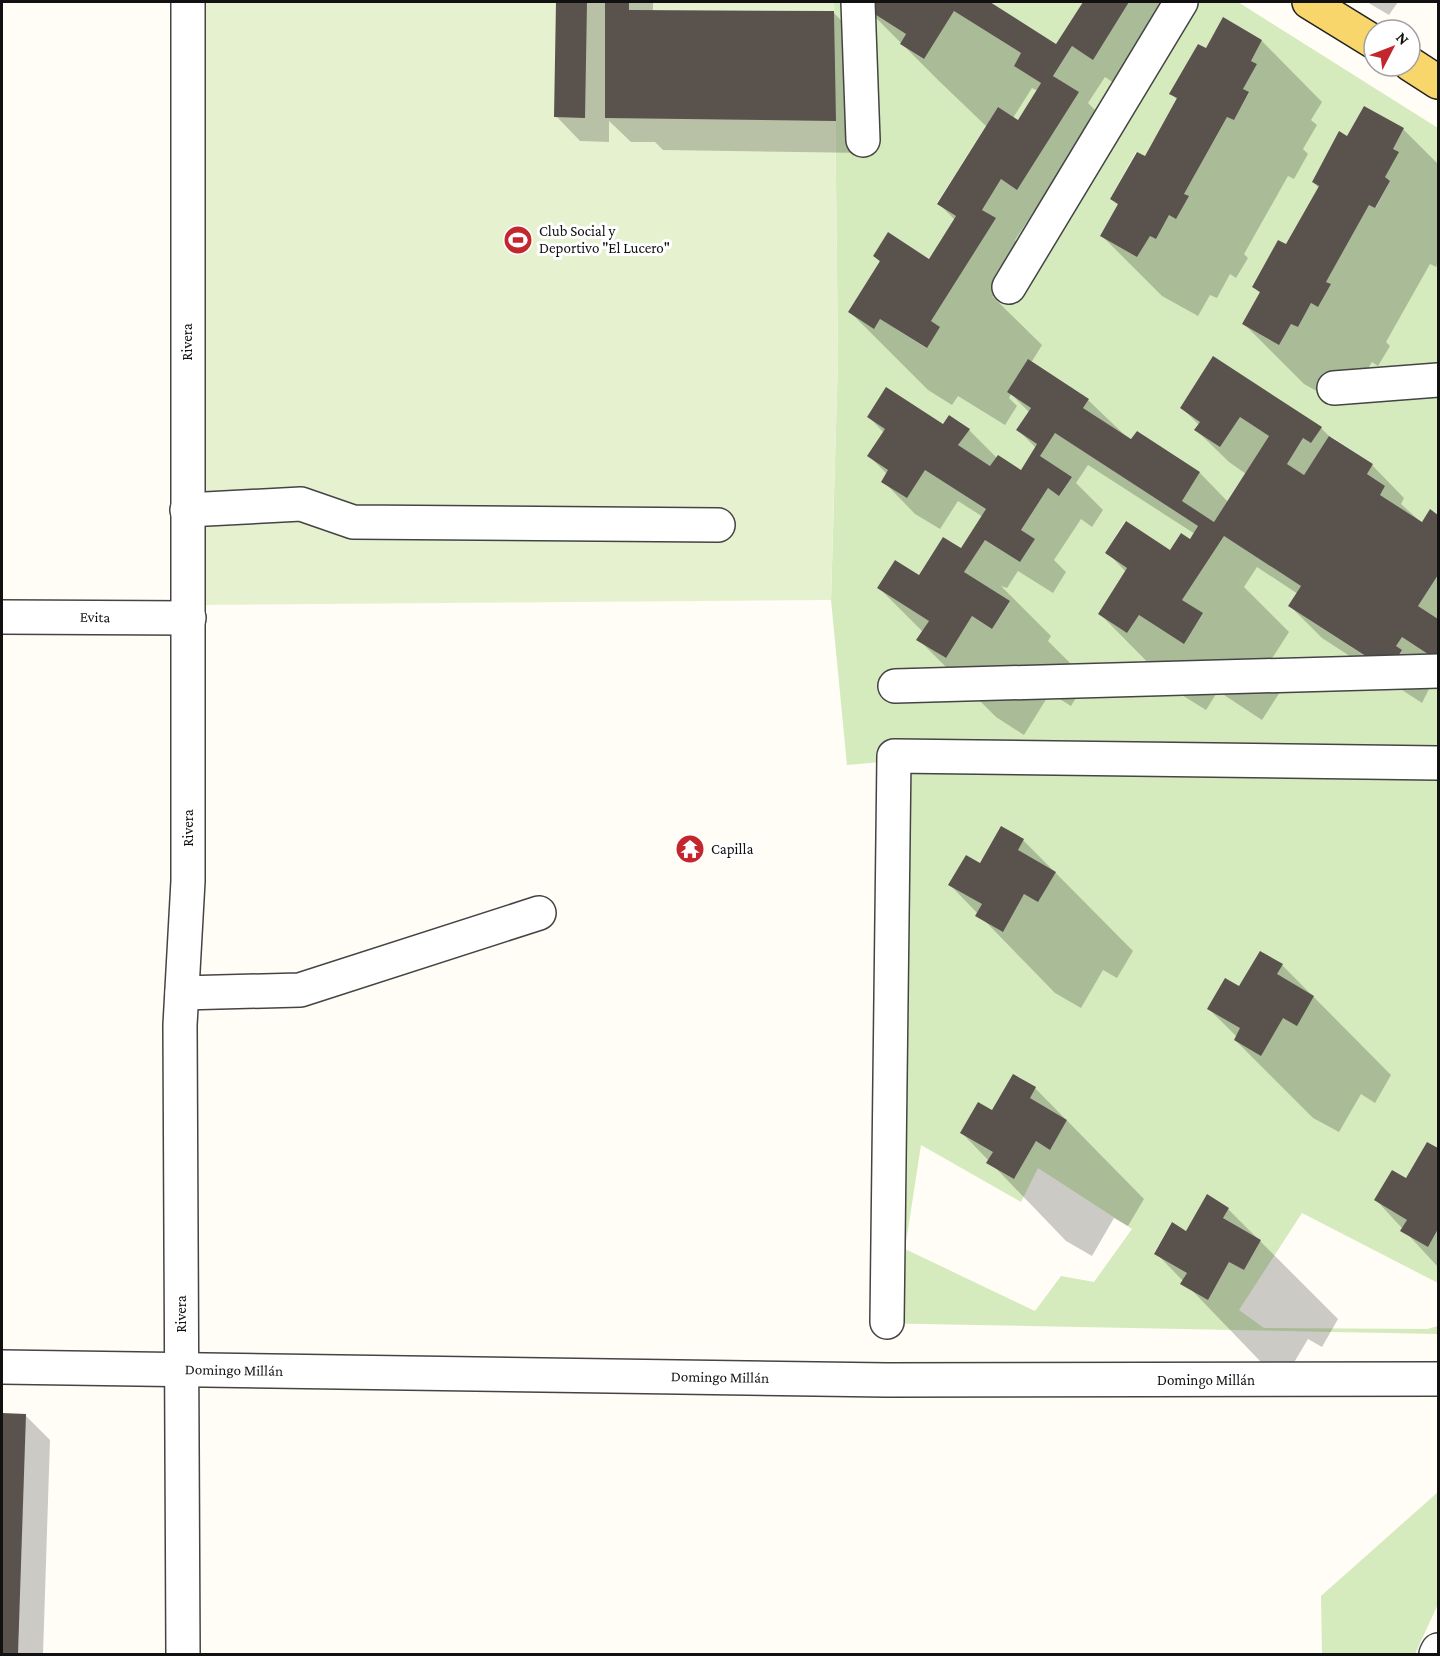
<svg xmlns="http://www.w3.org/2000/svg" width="1440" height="1656" font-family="'Crimson Pro',serif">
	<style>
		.green { fill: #d5ebbd; fill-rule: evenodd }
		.pitch { fill: #e6f2cf }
		.shadow { fill: #0003; fill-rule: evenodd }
		.building { fill: #5a524d }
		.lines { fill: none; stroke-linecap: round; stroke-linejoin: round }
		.minor-casing { stroke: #444; stroke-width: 36 }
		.major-casing { stroke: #222; stroke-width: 36 }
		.minor { stroke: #fff; stroke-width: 33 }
		.major { stroke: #f9d66b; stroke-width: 33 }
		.labels { text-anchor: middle; stroke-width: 6; stroke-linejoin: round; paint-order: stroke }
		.poi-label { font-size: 15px; fill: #111; stroke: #fff; text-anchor: start }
		.street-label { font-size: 15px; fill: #111; stroke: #fff }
	</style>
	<rect width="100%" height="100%" fill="#fffdf5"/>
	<g class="green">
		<path d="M834 2H860L906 34 900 44 923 59 954 11 1021 53 1014 66 1041 83 1018 120 998 107 937 203 956 216 929 259 888 232 873 256 880 261 848 312 874 328 880 319 926 348 940 327 931 321 995 218 982 210 1001 179 1016 189 1079 92 1053 76 1072 46 1093 59 1129 2H1238L1438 128V515L1430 510 1422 522 1380 495 1385 486 1367 474 1373 464 1330 436 1304 475 1287 464 1303 438 1311 443 1321 427 1214 357 1180 408 1200 422 1195 430 1220 447 1240 417 1269 436 1214 522 1182 501 1200 472 1137 431 1131 439 1083 408 1089 399 1028 360 1007 392 1031 408 1016 430 1037 444 1021 470 990 466 958 445 969 428 949 415 943 424 886 388 867 417 885 429 888 470 881 482 925 470 986 509 961 548 943 537 919 575 895 560 877 588 929 621 917 640 945 658 972 616 992 629 1010 602 964 572 985 540 1020 562 1035 539 1021 530 1048 488 1060 495 1072 477 1040 456 1055 433 1198 526 1190 539 1181 533 1170 550 1125 521 1105 553 1127 568 1098 614 1127 633 1139 615 1184 643 1203 614 1182 600 1224 536 1301 586 1288 606 1388 671 1402 651 1396 646 1402 637 1434 658 1438 652V1148L1427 1142 1406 1178 1392 1170 1375 1200 1407 1220 1401 1231 1428 1247 1438 1229V1283L1302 1213 1239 1310 1264 1328 1427 1329 1438 1326V1334L870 1323 882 762 847 765 831 600 838 359ZM1223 18 1262 40 1251 61 1257 64 1243 89 1249 93 1234 120 1227 117 1184 194 1188 197 1176 219 1169 215 1156 239 1150 236 1137 257 1100 236 1118 204 1110 199 1136 152 1145 156 1177 98 1170 94 1198 44 1206 48ZM1364 106 1404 128 1393 149 1398 152 1385 177 1390 181 1376 208 1369 205 1326 282 1330 284 1318 307 1311 303 1298 327 1291 324 1279 345 1242 324 1260 292 1252 287 1278 240 1286 244 1319 186 1312 182 1339 132 1347 136ZM966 855 980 863 1056 872 1038 901 1024 894 1002 931 975 916 982 904 949 885ZM1030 1098 1067 1120 1050 1149 1036 1141 1014 1179 987 1163 993 1152 978 1102 992 1110ZM921 1145 1021 1202 1038 1168 1132 1229 1094 1282 1061 1276 1035 1311 905 1249ZM1207 1195 1229 1208 1223 1218 1261 1240 1244 1270 1229 1262 1208 1300 1181 1284 1187 1273 1154 1253 1171 1223 1186 1231Z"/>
		<path d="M990 2H1083L1056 44Z"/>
		<path d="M1438 575V619L1418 606Z"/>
		<path d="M1438 1492V1604L1415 1654H1322L1321 1596Z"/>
	</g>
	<path class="pitch" d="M200 2H834L838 359 831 600 198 605Z"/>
	<g class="shadow">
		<path d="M557 2H653V12H833L865 45 867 153 663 150 655 142H631L609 121V142L580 141 556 116Z"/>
		<path d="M862 2H987L1057 46 1085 2H1182L1126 91 1105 77 1088 103 1110 125 1050 221 1034 211 1015 240 1027 252 998 298 992 296 1042 345 1031 363 1088 400 1132 442 1137 433 1200 473 1228 502 1246 474 1229 462 1196 430 1199 425 1182 408 1321 428 1333 440 1372 465 1404 498 1401 504 1423 524 1431 512 1438 517V671L1422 703 1322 638 1290 606 1298 594 1257 567 1244 587 1289 632 1262 674 1280 692 1262 720 1218 691 1206 710 1177 692 1100 614 1126 572 1107 552H1170L1190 540 1195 534 1088 465 1076 483 1103 510 1092 527 1081 519 1054 560 1066 572 1053 593 1018 571 1007 588 1001 586 1051 636 1048 641 1087 680 1071 706 1050 693 1024 735 996 717 918 639 923 632 879 588 919 577 967 554 983 517 958 501 940 529 915 514 883 481 887 474 869 456 884 433 869 417 969 430 997 458 1021 472 1037 449 1018 430 1029 412 1011 394 1009 398 1017 406 1005 425 958 396 952 405 928 390 850 312 881 263 874 256 930 261 955 220 939 204 987 127 939 81 861 3ZM1032 88 1038 91 1018 122 1013 118Z"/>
		<path d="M1367 2H1398L1389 15Z"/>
		<path d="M1223 20 1262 41 1322 102 1311 120 1317 125 1303 149 1308 154 1294 179 1288 176 1244 254 1248 258 1236 278 1230 274 1217 298 1210 295 1198 316 1162 296 1102 236 1119 206 1112 199 1145 158 1178 100 1171 94 1206 50Z"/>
		<path d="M1403 129 1438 164V262L1436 267 1430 264 1386 342 1390 346 1378 366 1372 362 1358 386 1351 383 1340 404 1304 384 1244 324 1260 293 1254 287 1287 246 1319 188 1313 182 1348 138Z"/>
		<path d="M1023 840 1133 951 1117 978 1103 970 1081 1008 1055 993 950 885Z"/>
		<path d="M1282 965 1391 1075 1375 1103 1361 1094 1339 1132 1313 1118 1235 1040 1237 1037 1209 1009Z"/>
		<path d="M1035 1088 1144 1199 1128 1226 1114 1218 1092 1256 1066 1241 962 1133Z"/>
		<path d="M1427 1144 1438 1150V1267L1376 1200 1407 1180Z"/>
		<path d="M1228 1209 1338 1319 1322 1347 1308 1339 1286 1376 1260 1361 1156 1253Z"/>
		<path d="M2 1414 25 1415 50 1440 43 1654H2Z"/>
	</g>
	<g class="building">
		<path d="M556 2H587L585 118 554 117Z"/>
		<path d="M605 2H629V10L834 11 836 121 605 118Z"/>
		<path d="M860 2H990L1056 44 1083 2H1129L1093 60 1072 46 1053 76 1079 92 1017 190 1001 179 982 210 996 218 931 321 940 327 927 348 880 319 874 329 848 312 880 261 873 256 888 232 929 259 956 216 937 204 998 107 1018 120 1041 83 1014 66 1021 53 954 11 924 59 900 44 906 34 859 4Z"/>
		<path d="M1223 17 1262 40 1251 61 1257 64 1243 89 1249 92 1234 120 1227 117 1184 194 1189 196 1176 219 1169 215 1156 239 1150 236 1137 257 1100 236 1118 204 1110 199 1137 152 1145 156 1177 98 1169 94 1198 44 1206 48Z"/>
		<path d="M1364 106 1404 128 1393 149 1399 152 1385 177 1390 181 1375 208 1369 205 1326 282 1331 284 1318 307 1311 303 1298 327 1291 324 1279 345 1242 324 1260 292 1252 287 1278 240 1286 244 1319 186 1312 182 1339 131 1347 136Z"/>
		<path d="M1213 356 1322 427 1311 443 1303 438 1287 464 1304 475 1329 436 1373 464 1367 474 1385 486 1380 495 1422 522 1430 509 1438 515V575L1418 606 1438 619V652L1434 658 1402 637 1396 646 1402 650 1389 671 1288 606 1301 586 1224 536 1182 600 1203 613 1184 644 1139 615 1127 633 1098 614 1127 568 1105 553 1126 521 1170 550 1181 533 1190 539 1198 526 1055 433 1040 456 1072 477 1059 496 1048 488 1021 530 1035 539 1020 562 985 540 964 572 1010 601 992 629 972 616 946 658 916 640 929 621 877 588 895 560 919 575 943 537 961 548 986 509 925 470 907 498 881 482 888 470 867 456 885 429 867 417 886 387 943 424 949 415 970 429 958 445 990 466 998 455 1021 470 1037 444 1016 430 1031 408 1007 392 1028 359 1089 399 1083 408 1131 439 1137 431 1200 472 1182 501 1214 522 1269 436 1240 417 1220 447 1194 430 1200 422 1180 408Z"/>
		<path d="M1001 826 1024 839 1018 850 1056 872 1038 902 1024 894 1003 932 975 916 982 904 948 885 966 855 980 863Z"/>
		<path d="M1260 951 1283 964 1277 974 1314 996 1297 1026 1283 1018 1261 1056 1234 1040 1240 1028 1207 1009 1225 978 1239 986Z"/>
		<path d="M1013 1074 1036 1087 1030 1098 1067 1120 1050 1150 1036 1141 1014 1179 986 1163 993 1152 960 1133 978 1102 992 1110Z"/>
		<path d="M1427 1142 1438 1148V1229L1428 1247 1400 1231 1407 1220 1374 1200 1392 1170 1406 1178Z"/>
		<path d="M1207 1194 1229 1208 1223 1218 1261 1240 1244 1270 1229 1262 1208 1300 1180 1284 1187 1273 1154 1254 1172 1222 1186 1231Z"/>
		<path d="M2 1413 26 1414 18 1654H2Z"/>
	</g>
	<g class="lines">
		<g class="minor-casing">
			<g id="minor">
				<path d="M858 2 863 140"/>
				<path d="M1009 287 1181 2"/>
				<path d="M1334 388 1438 380"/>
				<path d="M187 510 301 504 353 522 718 525"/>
				<path d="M2 617 189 618"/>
				<path d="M895 686 1438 671"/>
				<path d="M182 993 300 990 539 913"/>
				<path d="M887 1322 894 756 1438 763"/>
				<path d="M2 1367 887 1380 1438 1379"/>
				<path d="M183 1654 180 1025 188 881V2"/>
				<path d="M1436 1654 1438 1650"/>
			</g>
		</g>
		<g class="major-casing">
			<g id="major">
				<path d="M1309 2 1374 42"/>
				<path d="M1410 64 1438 82"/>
			</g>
		</g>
		<use href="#minor" class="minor"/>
		<use href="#major" class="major"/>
	</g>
	<defs>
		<g id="stadium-disc" transform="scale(1.5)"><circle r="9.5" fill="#c4262e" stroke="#fff"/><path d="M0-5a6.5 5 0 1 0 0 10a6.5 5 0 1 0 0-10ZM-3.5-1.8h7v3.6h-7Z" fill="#fff"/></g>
		<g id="temple-disc" transform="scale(1.5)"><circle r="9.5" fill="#c4262e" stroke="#fff"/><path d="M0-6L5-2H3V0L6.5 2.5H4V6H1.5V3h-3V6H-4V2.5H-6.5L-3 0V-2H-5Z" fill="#fff"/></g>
	</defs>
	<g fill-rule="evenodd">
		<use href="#stadium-disc" x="518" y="240"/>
		<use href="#temple-disc" x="690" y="849"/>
	</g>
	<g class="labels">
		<g class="poi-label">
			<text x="539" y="236">Club Social y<tspan x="539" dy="17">Deportivo "El Lucero"</tspan></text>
			<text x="711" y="854">Capilla</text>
		</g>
		<g class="street-label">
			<text transform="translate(187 342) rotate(-90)" y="5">Rivera</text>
			<text transform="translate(95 617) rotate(1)" y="5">Evita</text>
			<text transform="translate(188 828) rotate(-90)" y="5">Rivera</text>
			<text transform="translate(181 1314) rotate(-90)" y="5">Rivera</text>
			<text transform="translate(234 1370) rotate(1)" y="5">Domingo Millán</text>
			<text transform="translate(720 1377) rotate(1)" y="5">Domingo Millán</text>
			<text x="1206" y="1385">Domingo Millán</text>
		</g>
	</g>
	<rect width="1440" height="1656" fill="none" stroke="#111111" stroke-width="6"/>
	<g transform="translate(1392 48) rotate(48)"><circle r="28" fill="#ffffff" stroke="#a0a0a0" stroke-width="1.5"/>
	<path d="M0-4.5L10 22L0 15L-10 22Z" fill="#c4262e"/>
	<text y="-9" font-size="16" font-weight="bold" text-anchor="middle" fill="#111111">N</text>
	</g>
</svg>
